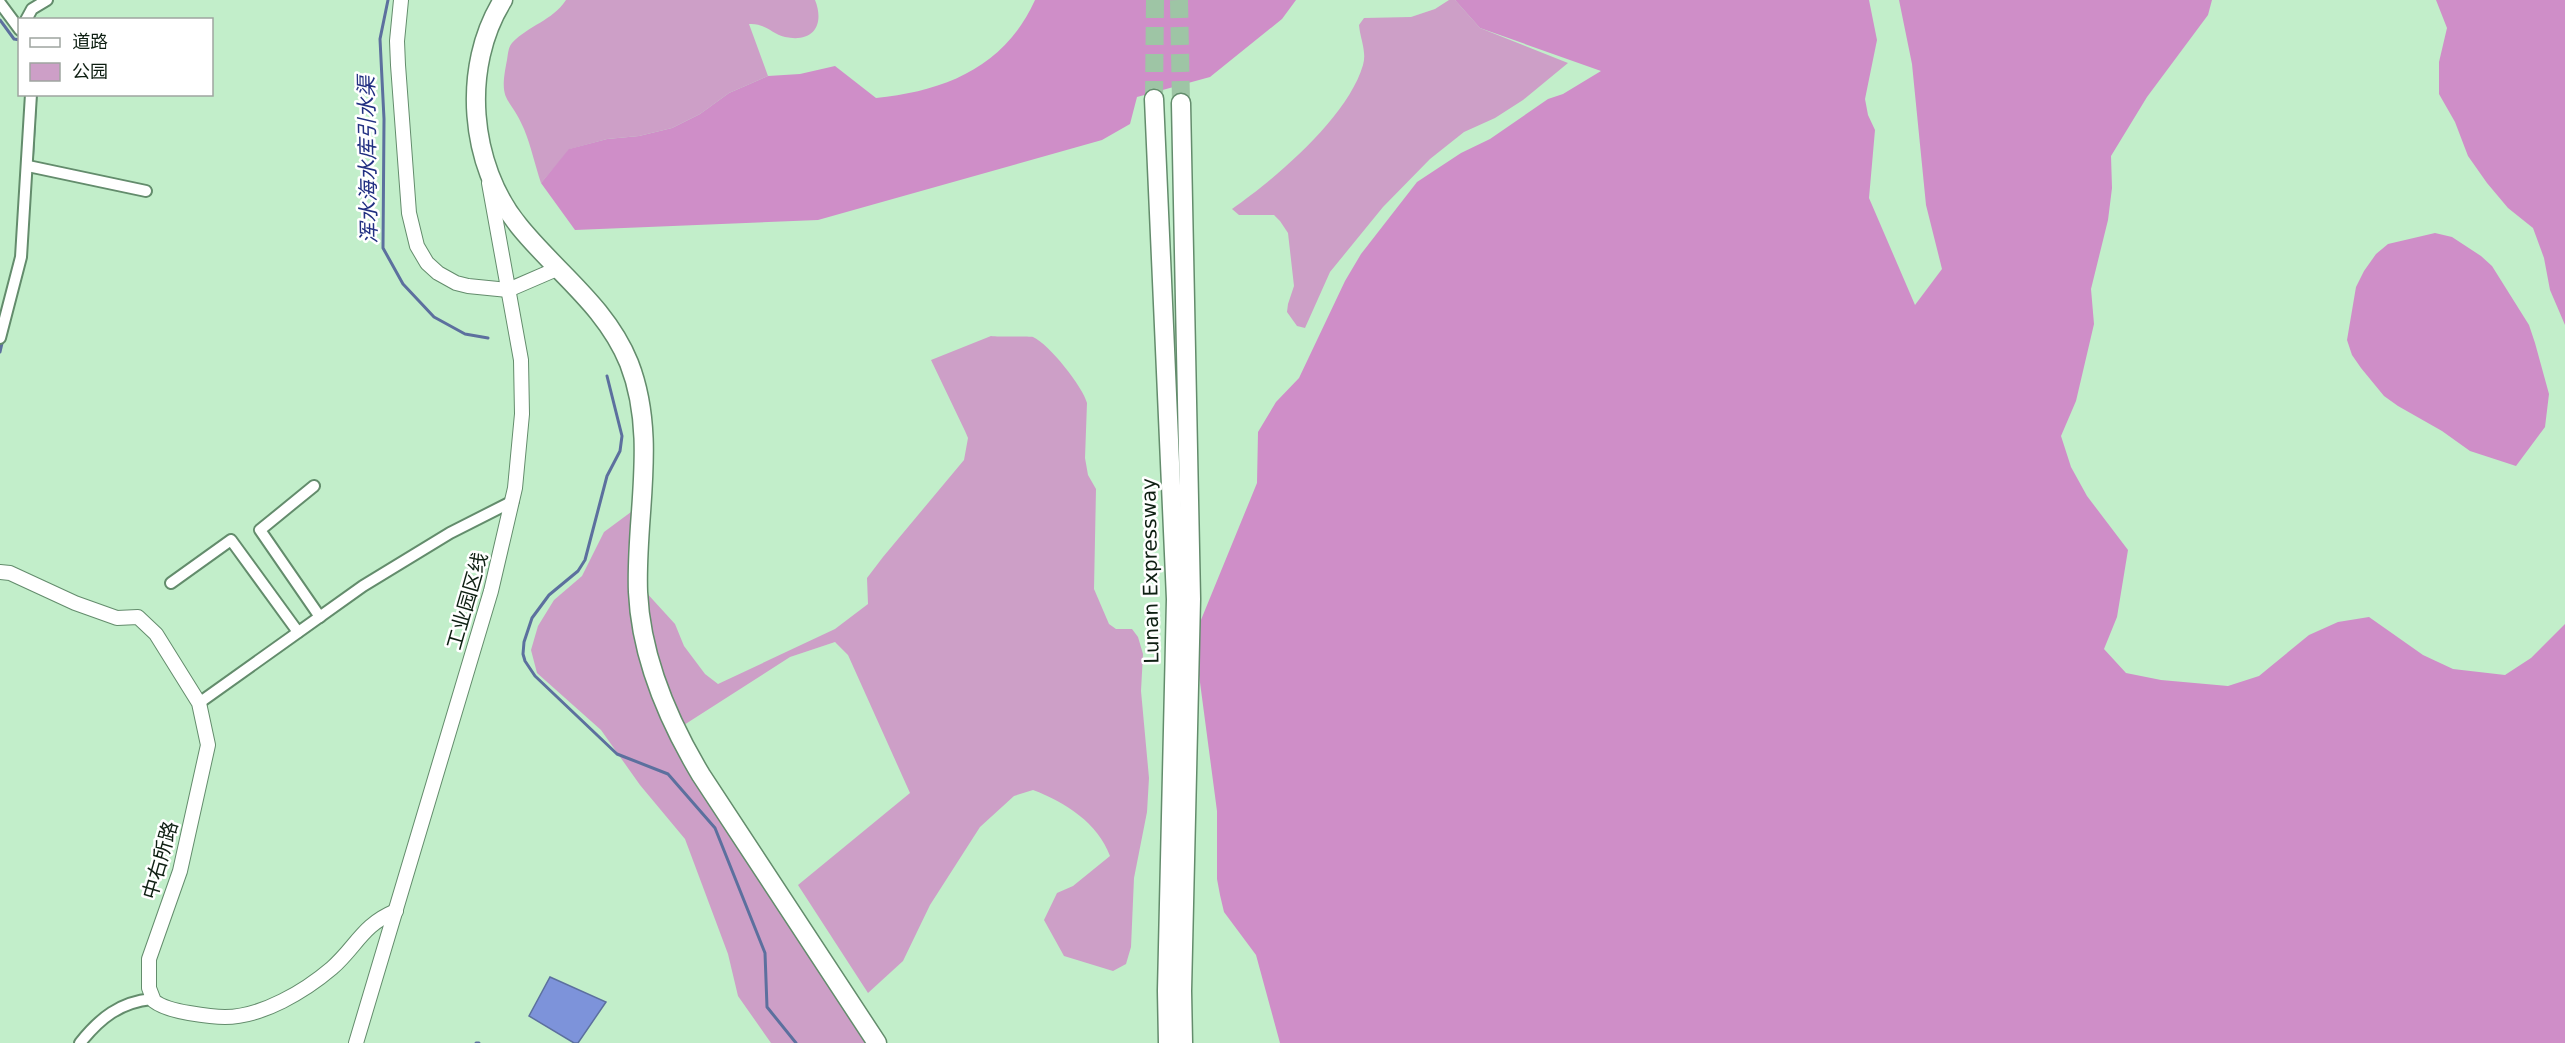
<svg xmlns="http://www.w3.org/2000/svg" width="2565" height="1043" font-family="'DejaVu Sans','Noto Sans SC',sans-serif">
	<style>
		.green { fill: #cd9fc7 }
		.forest { fill: #cf8ec8 }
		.water { fill: #7d93da; stroke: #5c709e; stroke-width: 1.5 }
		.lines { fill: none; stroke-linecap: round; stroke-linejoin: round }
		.stream { stroke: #5c709e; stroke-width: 3 }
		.highway-tunnel { stroke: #9ec5a5; stroke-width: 18; stroke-dasharray: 18 9; stroke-linecap: butt }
		.street-casing { stroke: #638c6c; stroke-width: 14 }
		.secondary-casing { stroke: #638c6c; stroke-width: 16 }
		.highway-casing { stroke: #638c6c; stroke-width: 21 }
		.street { stroke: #fff; stroke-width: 10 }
		.secondary { stroke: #fff; stroke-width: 14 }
		.highway { stroke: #fff; stroke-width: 18 }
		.labels { text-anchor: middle; stroke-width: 5; stroke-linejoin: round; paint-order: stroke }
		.street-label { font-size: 20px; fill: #0e1f12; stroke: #fff }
		.water-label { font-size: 21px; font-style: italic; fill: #223082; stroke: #fff }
	</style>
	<rect width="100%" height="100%" fill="#c2eeca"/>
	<g class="green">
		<path d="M566 0H815C825 25 813 43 785 37 771 33 765 23 749 24L768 76 729 93 700 114 672 128 639 136 607 139 570 149 541 183C535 165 531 146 524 129 509 94 498 104 507 60 508 54 508 48 512 43 529 25 552 21 566 0Z"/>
		<path d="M1449 0H1455L1480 28 1568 63 1523 100 1495 118 1464 132 1430 159 1383 207 1330 272 1305 328 1297 326 1287 312 1288 304 1294 286 1288 233 1280 221 1274 215H1239L1232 209C1275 179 1348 117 1363 65 1367 52 1360 38 1359 25L1364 18 1411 17 1435 9Z"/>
		<path d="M991 336C998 337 1029 336 1033 337 1049 344 1083 387 1087 403L1085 458 1088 475 1096 489 1094 589 1109 624 1116 629H1132L1138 637 1143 654 1141 691 1149 778 1147 812 1134 878 1131 947 1126 964 1113 971 1064 956 1044 920 1057 893 1073 886 1110 856C1098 823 1065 802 1033 790L1014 796 980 827 930 905 903 961 868 993 798 885 910 793 848 655 835 642 790 657 673 732 809 949 846 1013 869 1043H771L738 996 728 954 685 839 640 785 601 730 537 673 531 650 538 626 554 600 582 576 604 532 631 512 634 520 633 578 675 624 684 646 705 674 718 684 835 629 868 604 867 578 883 557 964 460 968 438 965 431 931 360Z"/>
	</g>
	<g class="forest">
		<path d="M1035 0H1296L1282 19 1210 77 1137 97 1130 124 1102 140 818 220 575 230 541 183 569 149 607 139 639 136 672 128 700 114 729 93 768 76 800 74 835 66 876 98C945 91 1005 67 1035 0Z"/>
		<path d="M1455 0H1869L1877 40 1865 99 1868 115 1875 130 1869 198 1915 305 1942 269 1926 205 1912 64 1899 0H2212L2208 15 2147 97 2111 156 2112 188 2108 220 2091 289 2094 324 2076 401 2061 436 2071 467 2087 496 2128 550 2117 617 2104 649 2126 673 2161 680 2228 686 2259 676 2309 635 2338 622 2369 617 2423 655 2453 669 2505 675 2531 658 2565 624V1043H1280L1256 955 1224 912 1220 895 1217 879V811L1194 637 1257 483 1258 432 1276 402 1299 378 1345 281 1361 254 1417 182 1461 153 1490 139 1548 99 1563 94 1601 71 1480 28Z"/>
		<path d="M2436 0H2565V325L2550 290 2544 258 2533 228 2508 208 2487 183 2468 156 2455 122 2439 94V62L2447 28Z"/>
		<path d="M2435 233 2452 237 2481 256 2492 266 2529 325 2535 343 2549 394 2545 427 2516 466 2470 451 2442 431 2398 406 2384 396 2361 368 2352 355 2347 340 2356 287 2364 271 2376 254 2388 244Z"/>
	</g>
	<path class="water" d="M550 977 606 1002 578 1043H574L529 1016Z"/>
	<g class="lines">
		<g class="stream">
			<path d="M388 0 380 39 384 119 383 248 403 284 434 317 465 334 488 338"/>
			<path d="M0 20 14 39 20 40"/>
			<path d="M32 165 36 94"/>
			<path d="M0 352 3 339"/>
			<path d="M607 376 622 436 620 451 607 476 585 560 578 571 549 595 532 618 524 642 523 654 525 661 535 676 617 754 668 774 715 828 765 953 767 1007 796 1043"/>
			<path d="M476 1043H479"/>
		</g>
		<g class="highway-tunnel">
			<path d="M1179 0 1181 103"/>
			<path d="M1154 99 1155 0"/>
		</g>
		<g class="street-casing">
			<g id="street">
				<path d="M0 3 20 30"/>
				<path d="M26 20 32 9 47 0"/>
				<path d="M28 166 146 191"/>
				<path d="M0 338 21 257 31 94"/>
				<path d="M314 486 260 530 320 617"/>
				<path d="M171 583 231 540 298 632"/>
				<path d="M199 703 363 586 450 533 513 501"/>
				<path d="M80 1043C100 1018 120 1002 152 999"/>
			</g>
		</g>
		<g class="secondary-casing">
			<g id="secondary">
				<path d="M401 0 397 41 398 65 409 213 417 246 427 263 438 273 456 283 468 286 508 290 559 268"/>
				<path d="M0 572 10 573 75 603 117 618 138 617 156 634 199 703 208 745 180 871 149 959V988L154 1001C163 1008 177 1011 189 1013 201 1015 213 1017 225 1017 262 1017 305 991 332 968 357 946 362 925 396 911"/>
				<path d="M356 1043 491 591 515 488 522 414 521 360 489 183"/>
			</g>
		</g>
		<g class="highway-casing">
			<g id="highway">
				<path d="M503 0C461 67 469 165 519 226 556 272 606 306 629 363 658 437 635 516 638 592 641 657 668 720 701 775L877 1043"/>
				<path d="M1154 99 1176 599 1167 991 1168 1043"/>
				<path d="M1181 103 1191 599 1182 991 1183 1043"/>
			</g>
		</g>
		<use href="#street" class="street"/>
		<use href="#secondary" class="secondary"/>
		<use href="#highway" class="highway"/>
	</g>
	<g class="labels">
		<g class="street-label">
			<text transform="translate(1150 571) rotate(-91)" y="7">Lunan Expressway</text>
			<text transform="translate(467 601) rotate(-74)" y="7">工业园区线</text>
			<text transform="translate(160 860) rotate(-74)" y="7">中右所路</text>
		</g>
		<g class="water-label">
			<text transform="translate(368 160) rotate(-91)" y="7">浑水海水库引水渠</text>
		</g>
	</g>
	<rect x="18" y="18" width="195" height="78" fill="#ffffff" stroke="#9fa5a0" stroke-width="1.5"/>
	<rect x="30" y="38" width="30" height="9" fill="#ffffff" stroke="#9fa5a0" stroke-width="1.5"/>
	<text x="72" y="48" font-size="18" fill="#0e1f12">道路</text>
	<rect x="30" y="63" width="30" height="18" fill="#cd9fc7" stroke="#9fa5a0" stroke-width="1.5"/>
	<text x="72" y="78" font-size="18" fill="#0e1f12">公园</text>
</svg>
